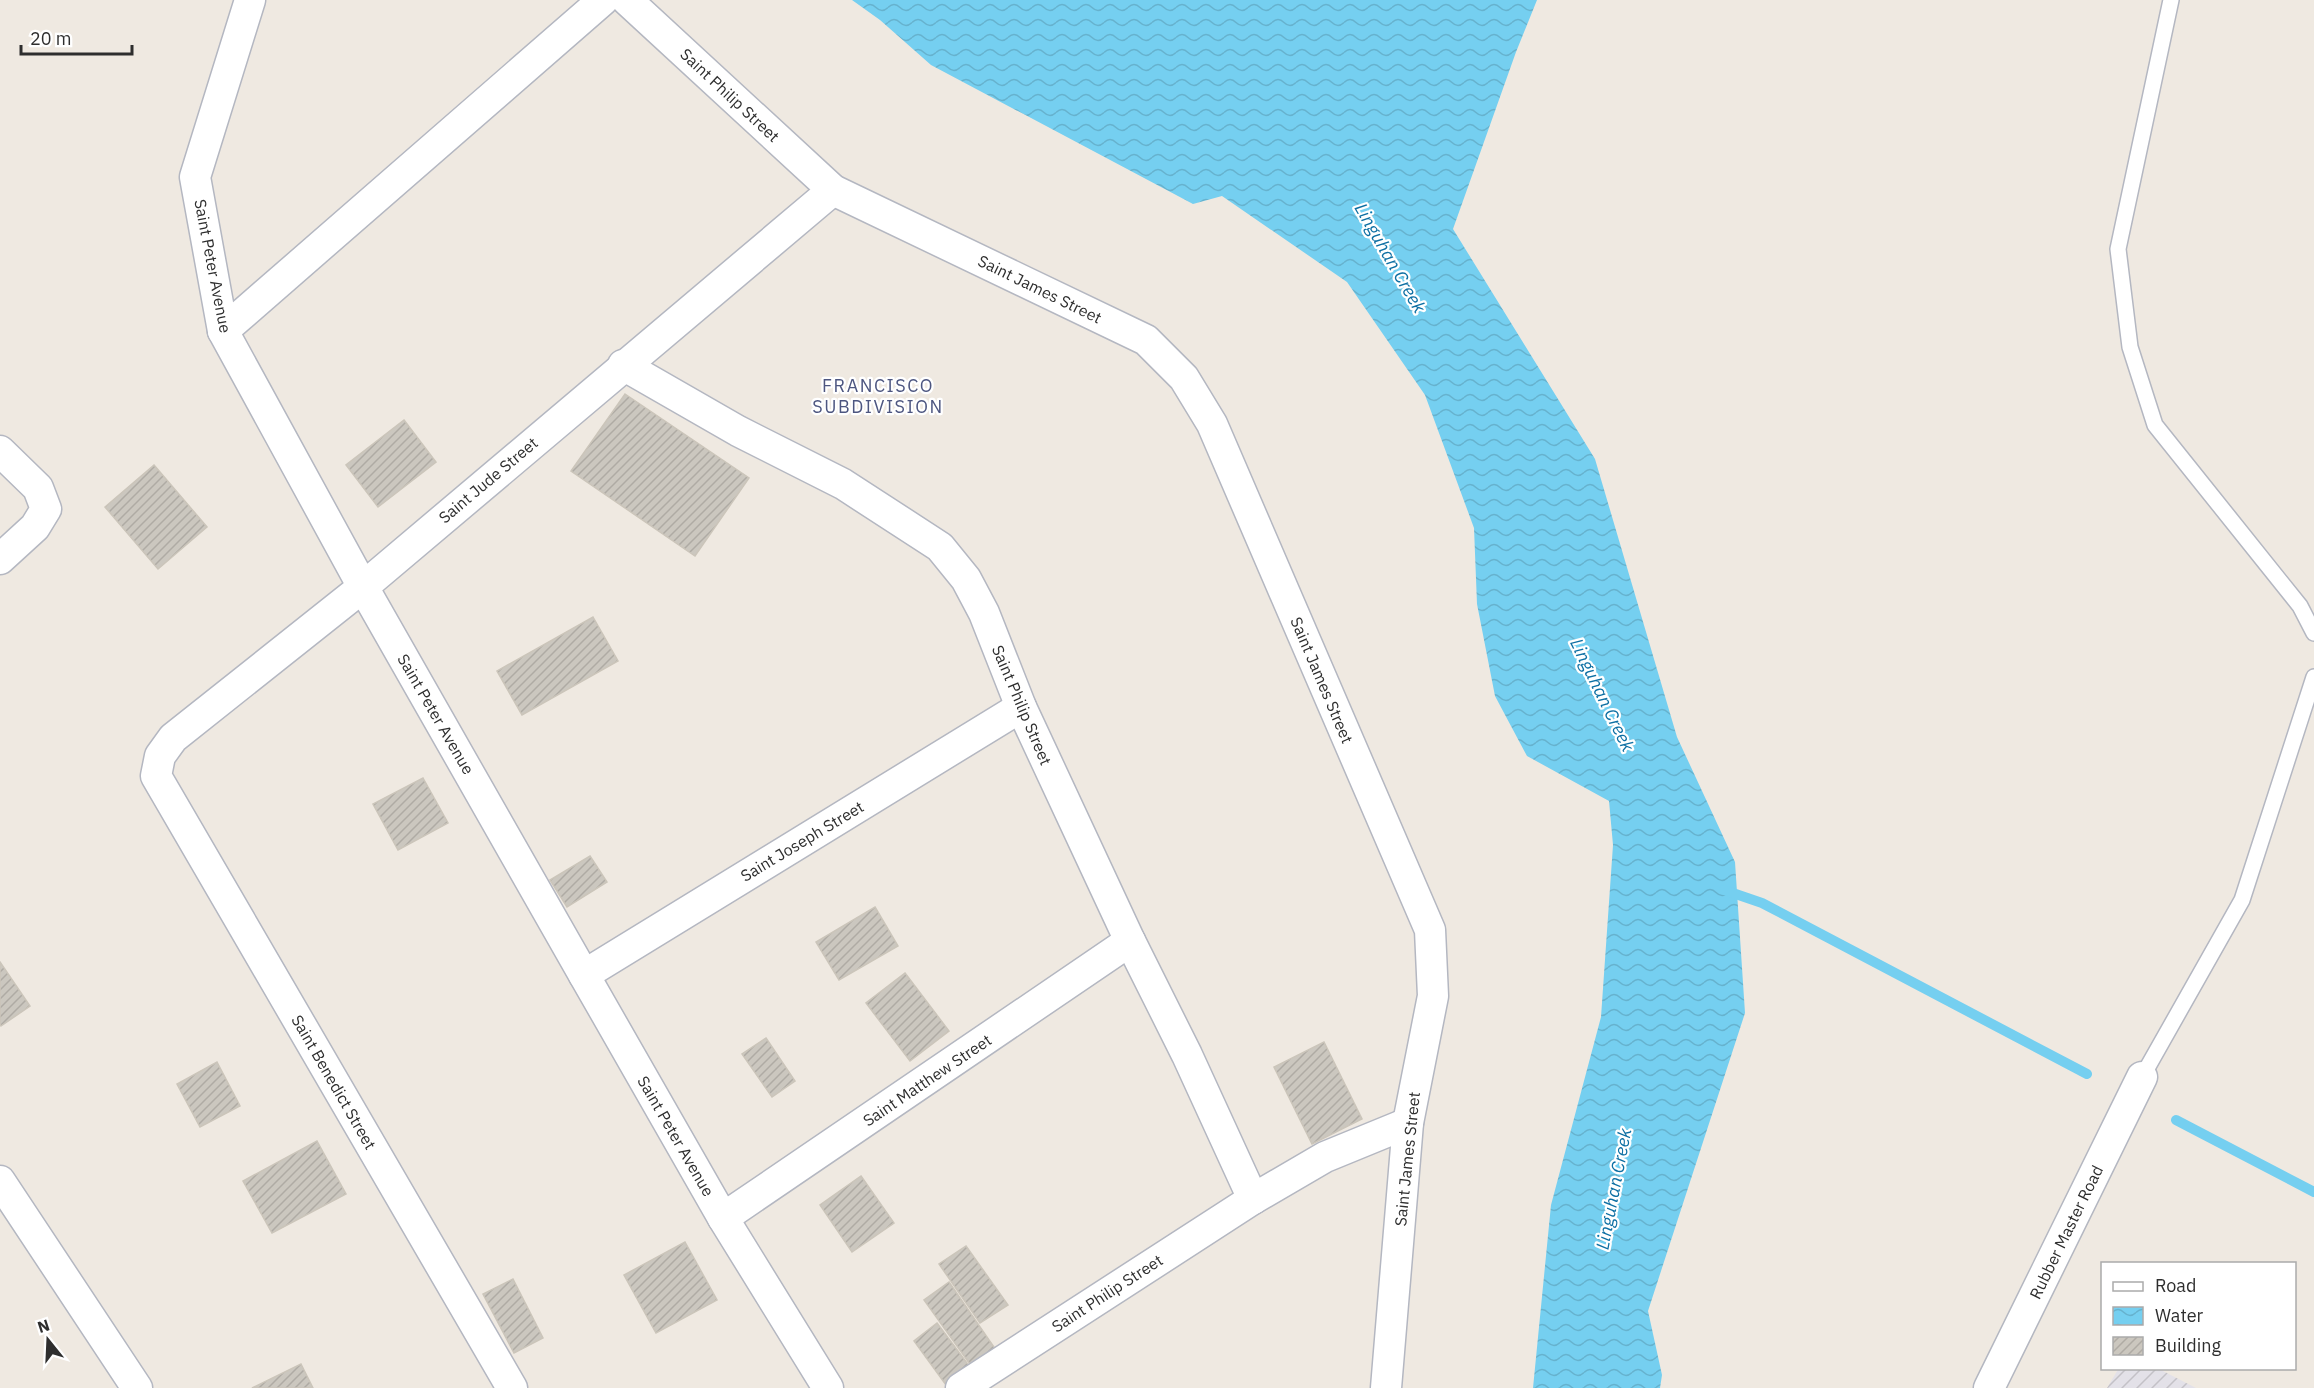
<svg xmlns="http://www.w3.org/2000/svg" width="2314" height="1388" font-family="'IBM Plex Sans',sans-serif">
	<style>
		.industrial { fill: url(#industrial-furrows) }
		.water { fill: url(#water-waves) }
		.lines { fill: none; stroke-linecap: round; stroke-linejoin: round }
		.stream { stroke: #75cff0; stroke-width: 10 }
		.building { fill: url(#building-hatch); stroke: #cbc5ba; stroke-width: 1.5 }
		.lane-casing { stroke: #b4b7c1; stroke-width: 18 }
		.street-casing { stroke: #b4b7c1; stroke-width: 33 }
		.lane { stroke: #fff; stroke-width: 15 }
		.street { stroke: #fff; stroke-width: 30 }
		.labels { text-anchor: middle; stroke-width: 4.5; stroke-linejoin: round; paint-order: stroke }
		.street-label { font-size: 16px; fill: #2e2e2e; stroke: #fff }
		.water-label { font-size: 18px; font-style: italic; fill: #0d6fa3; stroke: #fff }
		.neighbourhood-label { font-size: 18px; letter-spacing: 1.5px; fill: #4d5680; stroke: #fff }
	</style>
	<defs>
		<pattern id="industrial-furrows" width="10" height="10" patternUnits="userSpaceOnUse" patternTransform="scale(1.5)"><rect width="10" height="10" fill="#e3e1e8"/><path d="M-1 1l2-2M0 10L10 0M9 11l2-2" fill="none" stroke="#c3c1c7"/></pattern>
		<pattern id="water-waves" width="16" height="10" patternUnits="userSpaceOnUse" patternTransform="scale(1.5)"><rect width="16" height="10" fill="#75cff0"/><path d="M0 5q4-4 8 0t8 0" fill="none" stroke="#66b2ce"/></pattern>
		<pattern id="building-hatch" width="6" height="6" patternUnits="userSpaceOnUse" patternTransform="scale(1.5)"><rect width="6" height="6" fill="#cbc7bf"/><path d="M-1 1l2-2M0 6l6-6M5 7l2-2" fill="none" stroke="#afaba4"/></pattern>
	</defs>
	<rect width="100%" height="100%" fill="#efe9e1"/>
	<path class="industrial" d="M2119 1368 2159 1369 2196 1388H2107Z"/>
	<path class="water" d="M852 0H1537L1516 52 1453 229 1595 459 1677 737 1735 862 1745 1013 1648 1311 1662 1375 1660 1388H1533L1551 1205 1601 1017 1613 845 1609 801 1527 756 1495 696 1477 604 1474 528 1425 395 1347 282 1222 196 1193 204 931 65 880 20Z"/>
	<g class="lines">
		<g class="stream">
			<path d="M1724 890 1762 903 2087 1074"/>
			<path d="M2176 1120 2314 1192"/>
		</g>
	</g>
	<g class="building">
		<path d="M625 394 749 478 695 556 571 471Z"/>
		<path d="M404 420 436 462 378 507 346 465Z"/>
		<path d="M154 465 207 527 158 569 105 507Z"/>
		<path d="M593 617 618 661 522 715 497 671Z"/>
		<path d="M423 778 448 823 398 850 373 804Z"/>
		<path d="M590 856 607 882 567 907 550 880Z"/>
		<path d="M875 907 898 946 839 980 816 942Z"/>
		<path d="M0 962 30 1006 1 1026 0 1024Z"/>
		<path d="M905 973 949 1031 910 1061 866 1003Z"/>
		<path d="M766 1038 795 1081 772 1097 742 1054Z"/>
		<path d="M1324 1042 1362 1119 1312 1144 1274 1067Z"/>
		<path d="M217 1062 240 1106 200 1127 177 1084Z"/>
		<path d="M317 1141 346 1194 272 1233 243 1181Z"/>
		<path d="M861 1176 894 1223 852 1252 820 1205Z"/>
		<path d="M685 1242 717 1300 656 1333 624 1275Z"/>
		<path d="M966 1246 1008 1305 980 1323 939 1264Z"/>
		<path d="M513 1279 543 1338 514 1353 483 1294Z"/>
		<path d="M949 1282 996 1350 972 1367 924 1300Z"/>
		<path d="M937 1323 970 1367 946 1385 914 1341Z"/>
		<path d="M301 1364 313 1388H252Z"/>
	</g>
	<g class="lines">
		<g class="lane-casing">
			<g id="lane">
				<path d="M2171 0 2118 249 2130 347 2155 425 2300 606 2314 633"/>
				<path d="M2142 1077 2242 900 2314 677"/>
			</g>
		</g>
		<g class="street-casing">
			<g id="street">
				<path d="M250 0 195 177 223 331 363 587 584 975 723 1218 828 1388"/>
				<path d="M627 0 833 190 1146 340 1184 378 1212 424 1430 930 1433 996 1408 1123 1386 1388"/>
				<path d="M223 331 603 0"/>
				<path d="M623 365 738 431 843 484 940 547 966 579 984 613 1021 707 1130 941 1187 1055 1253 1199"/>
				<path d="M0 451 38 488 46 509 35 527 0 559"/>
				<path d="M584 975 1021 707"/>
				<path d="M0 1181 137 1388"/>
				<path d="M723 1218 1130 941"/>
				<path d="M512 1388 156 776 160 756 173 738 363 587 833 190"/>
				<path d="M961 1388 1253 1199 1325 1157 1408 1123"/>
				<path d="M1989 1388 2142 1077"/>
			</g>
		</g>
		<use href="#lane" class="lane"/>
		<use href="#street" class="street"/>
	</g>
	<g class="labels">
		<g class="street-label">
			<text transform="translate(730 95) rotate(43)" y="6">Saint Philip Street</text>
			<text transform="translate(213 266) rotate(79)" y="6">Saint Peter Avenue</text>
			<text transform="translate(1040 289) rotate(26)" y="6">Saint James Street</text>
			<text transform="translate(488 480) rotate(-40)" y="6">Saint Jude Street</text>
			<text transform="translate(1322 680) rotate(67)" y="6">Saint James Street</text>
			<text transform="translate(1022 705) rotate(67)" y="6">Saint Philip Street</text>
			<text transform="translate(436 714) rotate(60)" y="6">Saint Peter Avenue</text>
			<text transform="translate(802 841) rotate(-31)" y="6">Saint Joseph Street</text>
			<text transform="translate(927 1080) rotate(-34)" y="6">Saint Matthew Street</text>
			<text transform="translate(334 1082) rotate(60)" y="6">Saint Benedict Street</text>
			<text transform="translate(676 1136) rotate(60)" y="6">Saint Peter Avenue</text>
			<text transform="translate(1407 1159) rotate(-84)" y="6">Saint James Street</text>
			<text transform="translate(2066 1232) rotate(-64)" y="6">Rubber Master Road</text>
			<text transform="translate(1107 1293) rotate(-33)" y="6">Saint Philip Street</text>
		</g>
		<g class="water-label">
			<text transform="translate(1390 258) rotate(60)" y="6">Linguhan Creek</text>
			<text transform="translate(1602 695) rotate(64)" y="6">Linguhan Creek</text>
			<text transform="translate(1614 1189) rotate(-79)" y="6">Linguhan Creek</text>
		</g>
		<g class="neighbourhood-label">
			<text x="878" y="392">FRANCISCO<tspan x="878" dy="21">SUBDIVISION</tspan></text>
		</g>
	</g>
	<rect x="2101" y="1262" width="195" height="108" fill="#ffffff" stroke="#ababab" stroke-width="1.5"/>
	<rect x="2113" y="1282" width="30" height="9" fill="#ffffff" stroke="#ababab" stroke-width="1.5"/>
	<text x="2155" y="1292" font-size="18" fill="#2e2e2e">Road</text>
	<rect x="2113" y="1307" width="30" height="18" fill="url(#water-waves)" stroke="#ababab" stroke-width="1.5"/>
	<text x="2155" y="1322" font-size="18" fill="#2e2e2e">Water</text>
	<rect x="2113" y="1337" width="30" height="18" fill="url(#building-hatch)" stroke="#ababab" stroke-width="1.5"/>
	<text x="2155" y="1352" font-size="18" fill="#2e2e2e">Building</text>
	<g transform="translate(48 1340) rotate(342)" stroke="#ffffff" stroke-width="4.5" paint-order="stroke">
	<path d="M0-4.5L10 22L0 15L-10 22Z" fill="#2e2e2e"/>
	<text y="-9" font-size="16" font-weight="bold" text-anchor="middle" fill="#2e2e2e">N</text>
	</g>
	<path d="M21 45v9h111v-9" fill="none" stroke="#2e2e2e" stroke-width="3"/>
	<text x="30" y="45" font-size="18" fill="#2e2e2e" stroke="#ffffff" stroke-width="4.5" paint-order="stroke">20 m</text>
</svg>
